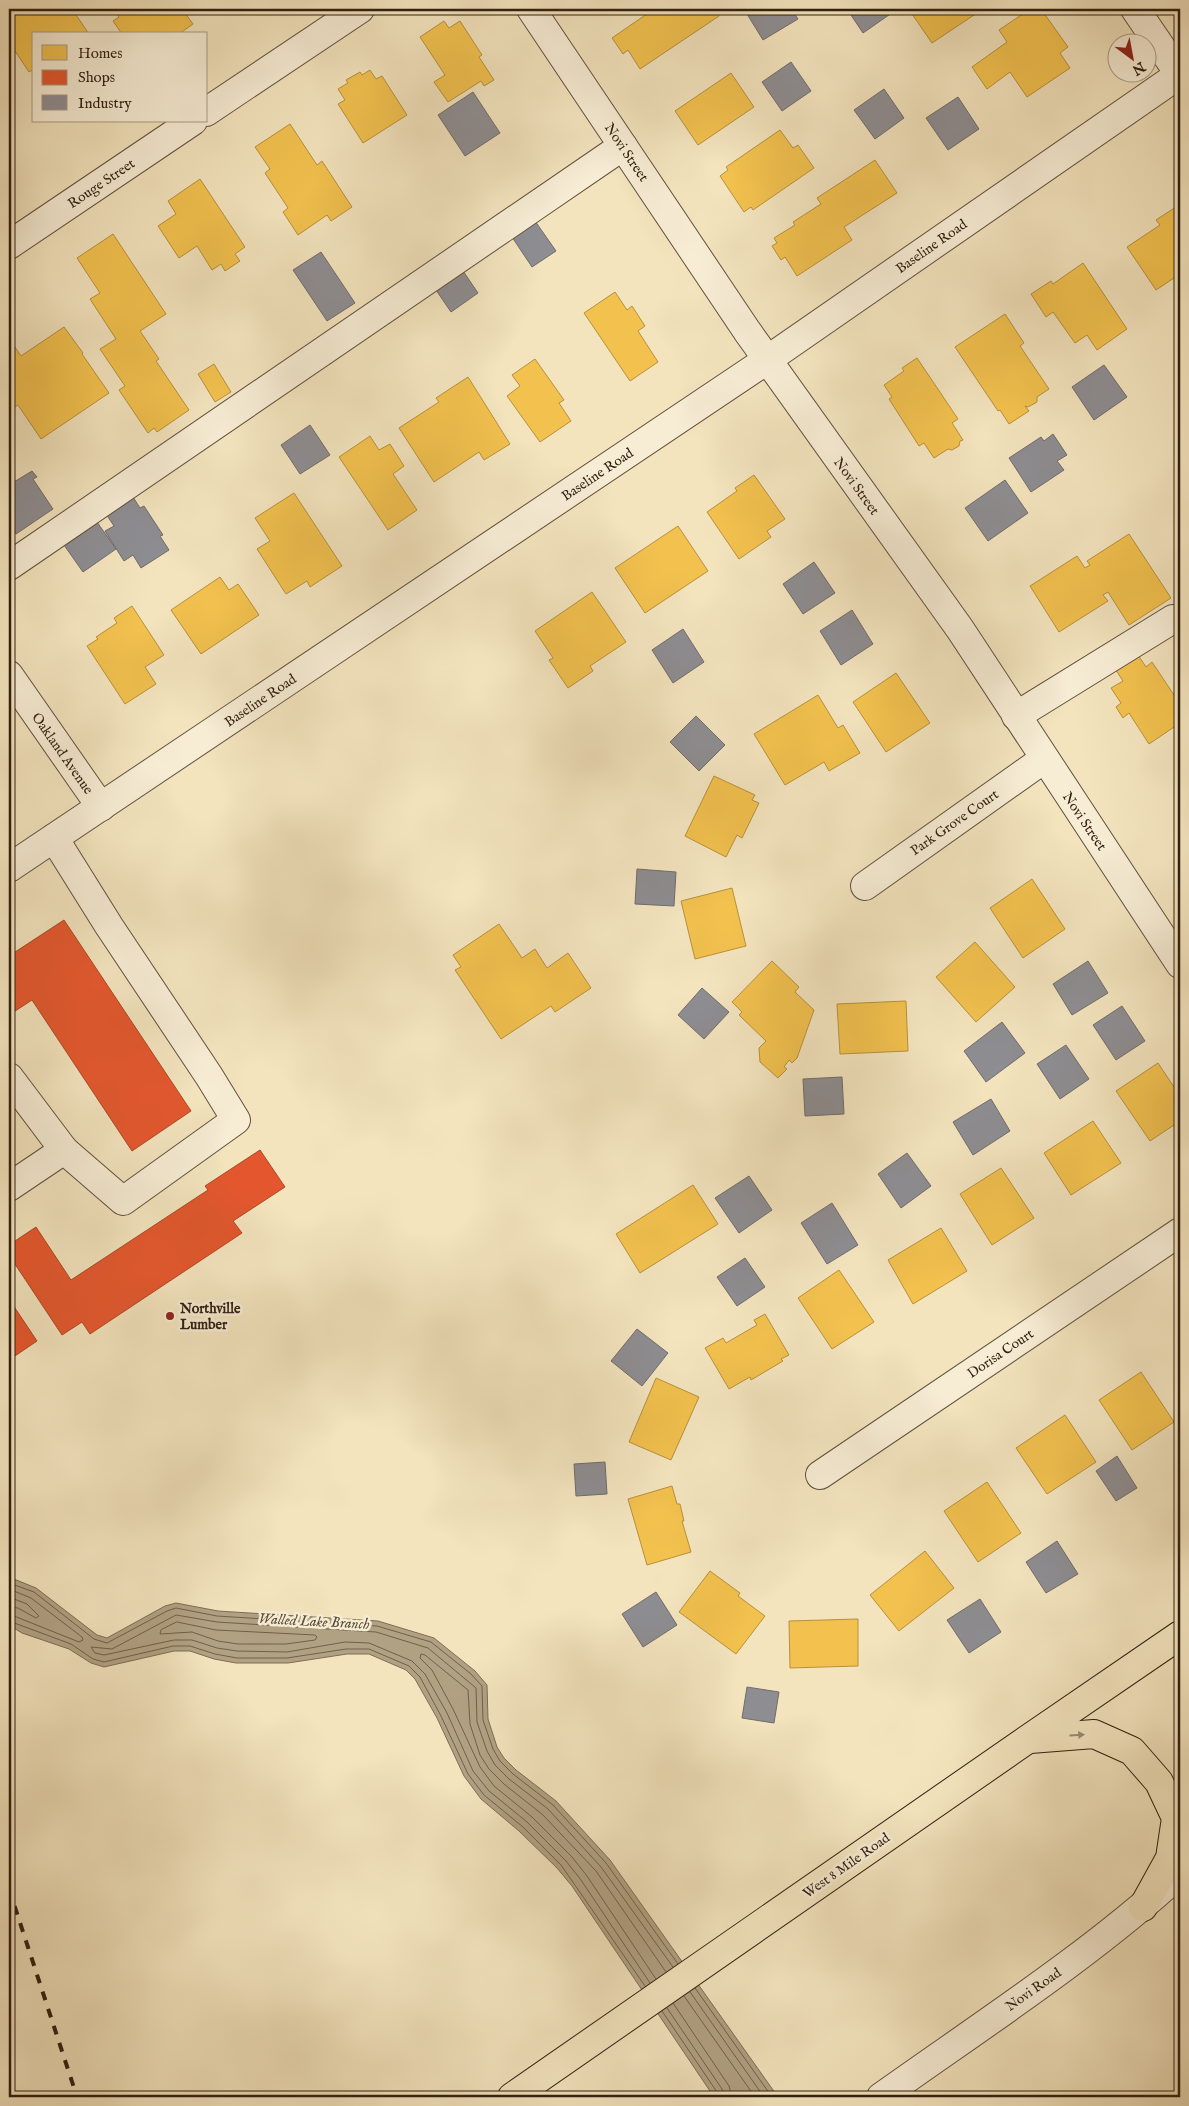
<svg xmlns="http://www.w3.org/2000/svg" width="1189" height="2106" font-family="'IM FELL English',serif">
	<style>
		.water { fill: #b1a183; stroke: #7d6d55 }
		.homes { fill: #f2c14e; stroke: #b8903b }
		.shops { fill: #e4572e; stroke: #ae4625 }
		.industry { fill: #8d8d92; stroke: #716c6b }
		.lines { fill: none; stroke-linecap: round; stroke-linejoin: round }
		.shore { stroke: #70604a; stroke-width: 1 }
		.minor-casing { stroke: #61503c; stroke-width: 30 }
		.major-casing { stroke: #301f10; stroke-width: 30 }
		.minor { stroke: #f7edd5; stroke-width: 28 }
		.major { stroke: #f3e4be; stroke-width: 28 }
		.rail { stroke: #301f10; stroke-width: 4; stroke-dasharray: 9 9; stroke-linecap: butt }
		.oneway { fill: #9b8b70 }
		.poi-dot { fill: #8f2418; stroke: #f7edd5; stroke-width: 2 }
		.labels { text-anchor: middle; stroke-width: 5; stroke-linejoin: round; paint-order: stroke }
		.street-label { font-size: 14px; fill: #301f10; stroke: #f7edd5 }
		.poi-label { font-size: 14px; font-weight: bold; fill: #301f10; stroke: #f7edd5; text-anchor: start }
		.water-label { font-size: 15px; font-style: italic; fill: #5d4c38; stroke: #f7edd5 }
	</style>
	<rect width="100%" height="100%" fill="#f3e4be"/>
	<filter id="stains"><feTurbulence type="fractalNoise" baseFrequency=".004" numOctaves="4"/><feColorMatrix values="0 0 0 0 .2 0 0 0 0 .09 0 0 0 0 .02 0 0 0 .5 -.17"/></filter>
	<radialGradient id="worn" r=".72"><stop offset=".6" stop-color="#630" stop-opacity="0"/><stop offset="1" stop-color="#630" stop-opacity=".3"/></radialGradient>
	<path class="water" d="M9 1577 36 1588 97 1635 107 1638 165 1606 176 1603 218 1611 378 1621 434 1638 475 1671 487 1685 488 1719 497 1747 504 1758 516 1770 556 1801 610 1860 778 2097H714L572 1886 557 1868 519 1831 481 1799 464 1776 437 1718 415 1679 406 1670 369 1654H347L288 1663H236L214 1659 190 1651H174L104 1667 91 1663 69 1649 22 1633 9 1625Z"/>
	<g class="homes">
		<path d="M9 9H72L89 34H34V69L29 72 9 42Z"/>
		<path d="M113 9H182L193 24 179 34H122L113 21 119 17Z"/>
		<path d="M654 9H715L719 16 640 69 628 50 623 54 612 38Z"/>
		<path d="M920 9H919H983L932 43 912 14Z"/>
		<path d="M1030 9H1041L1068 47 1060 53 1070 68 1027 97 1010 72 987 89 972 67 1007 42 999 30Z"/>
		<path d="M444 21 449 28 460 21 482 55 479 57 494 80 484 86 481 81 448 102 434 82 445 75 420 37Z"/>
		<path d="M370 70 376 79 382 76 407 115 363 143 338 104 345 100 338 89 348 83 346 80 360 72 362 75Z"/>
		<path d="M731 73 754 107 698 145 675 111Z"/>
		<path d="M290 124 317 165 322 161 352 207 331 221 327 215 298 235 283 212 288 208 265 173 270 169 255 147Z"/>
		<path d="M780 130 793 148 798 145 814 168 753 210 751 207 744 212 720 176 728 170 726 167Z"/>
		<path d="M875 160 897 193 844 227 852 240 797 276 785 257 781 260 772 246 777 243 774 238 795 225 793 222 821 204 817 198Z"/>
		<path d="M200 179 245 247 235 254 240 261 225 271 221 264 212 270 197 246 179 258 158 226 176 214 168 201Z"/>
		<path d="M1179 205 1180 208V274L1156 290 1127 247 1160 225 1156 220Z"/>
		<path d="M113 234 166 314 140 331 159 359 156 361 189 410 157 432 154 428 148 433 119 390 125 386 100 349 116 339 90 299 100 293 77 258Z"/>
		<path d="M1083 263 1127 329 1097 350 1087 335 1075 343 1053 312 1046 317 1031 294 1051 281 1053 284Z"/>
		<path d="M615 292 627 310 632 306 645 326 638 331 658 362 630 381 584 313Z"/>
		<path d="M1005 314 1024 343 1020 346 1049 389 1037 397V402L1028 407 1025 406 1029 411 1009 424 1000 410 998 411 955 347Z"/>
		<path d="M64 327 83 353 82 354 109 393 41 439 18 405 10 410 9 409V338L21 356Z"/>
		<path d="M917 358 958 419 952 423 963 440 960 441 959 446 952 450 948 449 934 458 924 443 919 446 889 399 892 397 884 385 904 371 902 368Z"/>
		<path d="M535 359 564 400 559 403 571 421 540 442 507 396 520 386 512 375Z"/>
		<path d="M214 364 231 392 215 402 198 374Z"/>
		<path d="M468 377 510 444 484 460 479 452 434 482 399 428 439 402 436 398Z"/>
		<path d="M370 436 379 450 390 444 404 466 393 474 417 510 388 530 339 457Z"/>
		<path d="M754 475 785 519 767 531 771 537 739 559 707 512 737 491 735 488Z"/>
		<path d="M294 493 342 566 310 587 307 581 286 594 257 549 270 541 255 518Z"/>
		<path d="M678 526 708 571 645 613 615 568Z"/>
		<path d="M1129 534 1171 598 1129 625 1108 592 1103 595 1108 601 1059 632 1030 586 1077 556 1085 568 1090 565 1087 561Z"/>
		<path d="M220 577 229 590 238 584 259 615 201 654 171 610Z"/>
		<path d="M592 592 626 642 590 666 593 671 568 688 549 660 553 658 535 631Z"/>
		<path d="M132 606 164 655 145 667 156 684 125 704 87 646 98 639 96 637 117 623 114 618Z"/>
		<path d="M1138 655 1146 667 1152 662 1180 704V723L1149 744 1129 713 1123 718 1116 707 1121 703 1111 688 1123 681 1116 670Z"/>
		<path d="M896 673 930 723 886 752 853 702Z"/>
		<path d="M818 695 838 728 843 725 860 753 829 771 824 762 785 785 754 734Z"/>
		<path d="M714 776 755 795 752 800 759 803 742 838 737 835 726 857 685 836Z"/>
		<path d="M1032 879 1065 929 1023 958 990 908Z"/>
		<path d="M732 888 746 946 695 959 681 901Z"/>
		<path d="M499 924 522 958 535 949 547 968 568 953 591 988 555 1012 551 1006 501 1039 455 970 461 967 453 955Z"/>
		<path d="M975 942 1015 987 976 1022 936 977Z"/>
		<path d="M772 961 799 987 795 992 814 1010 797 1058 792 1063 789 1060 784 1067 787 1069 778 1078 760 1062 759 1048 766 1041 739 1015 742 1012 732 1002Z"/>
		<path d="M906 1001 908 1051 840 1054 837 1004Z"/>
		<path d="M1158 1063 1180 1096V1121L1150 1141 1116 1091Z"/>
		<path d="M1093 1121 1121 1163 1071 1195 1044 1153Z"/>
		<path d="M1001 1168 1034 1218 992 1245 960 1194Z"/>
		<path d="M693 1185 718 1224 640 1273 616 1234Z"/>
		<path d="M941 1228 967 1271 913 1304 888 1260Z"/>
		<path d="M839 1270 874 1322 832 1349 798 1298Z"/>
		<path d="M765 1314 789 1355 781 1359 783 1361 751 1380 750 1377 729 1389 705 1348 723 1338 726 1343 757 1325 754 1320Z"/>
		<path d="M1141 1372 1174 1422 1132 1450 1099 1400Z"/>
		<path d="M656 1378 699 1397 671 1460 629 1442Z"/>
		<path d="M1065 1415 1096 1462 1047 1494 1016 1448Z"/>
		<path d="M987 1482 1021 1533 978 1562 944 1511Z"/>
		<path d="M672 1486 677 1504H680L684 1521H682L691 1552 647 1565 628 1499Z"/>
		<path d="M925 1551 954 1588 899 1631 870 1595Z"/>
		<path d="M710 1571 740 1593 738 1596 765 1616 736 1654 679 1612Z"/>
		<path d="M858 1619V1666L790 1668 789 1621Z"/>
	</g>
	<g class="shops">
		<path d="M64 920 191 1111 132 1151 32 1000 9 1015V956Z"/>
		<path d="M260 1150 285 1187 233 1221 242 1233 90 1334 82 1322 62 1335 9 1255V1245L36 1227 71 1280 208 1190 205 1186Z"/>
		<path d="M9 1299 37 1341 9 1360Z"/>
	</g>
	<g class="industry">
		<path d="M744 9H791L798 19 763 40Z"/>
		<path d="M847 9H895L896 10 863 33Z"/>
		<path d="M791 62 811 91 782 111 762 82Z"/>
		<path d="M884 89 904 118 875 139 854 110Z"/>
		<path d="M473 92 500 133 465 156 438 115Z"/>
		<path d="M958 97 979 129 948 150 926 118Z"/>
		<path d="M535 221 556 251 532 267 512 237Z"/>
		<path d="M321 252 355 303 327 321 293 270Z"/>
		<path d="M463 271 478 293 451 312 436 290Z"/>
		<path d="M1104 365 1127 397 1094 420 1072 387Z"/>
		<path d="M310 425 330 455 300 474 281 445Z"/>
		<path d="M1053 434 1067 455 1057 461 1064 470 1031 492 1009 458 1041 437 1044 441Z"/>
		<path d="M32 471 37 477 33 479 53 509 16 534 9 524V485Z"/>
		<path d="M1005 480 1028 513 988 541 965 508Z"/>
		<path d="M133 497 140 508 144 506 163 535 160 536 169 550 141 568 133 555 124 561 105 531 114 526 106 514Z"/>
		<path d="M97 522 116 549 83 572 64 545Z"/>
		<path d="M814 562 835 593 803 614 783 584Z"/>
		<path d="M852 610 873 644 841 665 820 631Z"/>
		<path d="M683 629 704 662 673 683 652 650Z"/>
		<path d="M696 716 725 745 699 771 670 742Z"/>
		<path d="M637 869 676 872 674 906 635 904Z"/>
		<path d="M1088 961 1108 993 1072 1015 1053 984Z"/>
		<path d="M702 988 729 1012 704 1039 678 1015Z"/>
		<path d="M1122 1006 1145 1041 1116 1060 1093 1025Z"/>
		<path d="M1002 1022 1025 1053 986 1082 964 1051Z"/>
		<path d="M1066 1045 1089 1079 1060 1099 1037 1064Z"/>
		<path d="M842 1077 844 1114 805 1116 803 1079Z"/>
		<path d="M991 1099 1010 1131 973 1155 953 1122Z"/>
		<path d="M907 1153 931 1186 901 1208 878 1174Z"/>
		<path d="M749 1176 772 1210 739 1233 715 1198Z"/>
		<path d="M832 1203 858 1245 827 1264 801 1223Z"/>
		<path d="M745 1258 765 1287 737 1306 717 1277Z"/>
		<path d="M637 1329 668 1353 642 1386 611 1361Z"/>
		<path d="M1117 1456 1137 1488 1116 1501 1096 1471Z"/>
		<path d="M605 1462 607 1494 576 1496 574 1464Z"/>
		<path d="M1057 1541 1078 1574 1046 1593 1026 1562Z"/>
		<path d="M656 1592 677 1625 643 1647 622 1614Z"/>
		<path d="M980 1599 1001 1632 969 1653 947 1620Z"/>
		<path d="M747 1687 779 1692 774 1723 742 1718Z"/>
	</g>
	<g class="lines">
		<g class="shore">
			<path d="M9 1583 34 1592 94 1639 107 1643 167 1611 176 1608 217 1616 377 1626 431 1642 471 1674 482 1686 483 1720 493 1749 500 1761 513 1774 553 1805 606 1863 678 1964"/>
			<path d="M9 1589 31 1598 82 1637 83 1640 79 1642 9 1614"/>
			<path d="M9 1597 27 1604 39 1616 36 1618 18 1608 9 1607"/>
			<path d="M9 1621 71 1644 93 1659 104 1662 173 1646H190L215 1654 237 1658H287L346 1649H369L409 1666 420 1677 441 1716 468 1774 484 1795 523 1827 561 1865 645 1986"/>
			<path d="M177 1622 216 1630 315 1635 317 1637 315 1640 286 1644H238L218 1641 192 1632 160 1634 161 1630Z"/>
			<path d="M656 1979 587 1876 572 1857 532 1817 494 1786 480 1767 453 1709 432 1670 420 1658 421 1654 425 1655 468 1690 470 1724 480 1755 489 1769 504 1784 543 1815 596 1871 666 1972"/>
			<path d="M650 1983 581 1880 566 1861 527 1822 489 1791 473 1771 447 1713 425 1674 412 1661 369 1643 345 1642 287 1652 237 1651 217 1648 192 1640H174L104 1655 95 1653 91 1647 112 1649 176 1615 217 1622 376 1632 428 1648 476 1688 477 1722 487 1751 495 1765 509 1779 548 1809 601 1867 673 1967"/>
			<path d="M695 1988 772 2097"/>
			<path d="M690 1992 764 2097"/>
			<path d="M684 1996 755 2097"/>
			<path d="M673 2003 729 2086 732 2097"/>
			<path d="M667 2008 722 2089 724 2097"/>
			<path d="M662 2011 717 2092 718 2097"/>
		</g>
		<g class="minor-casing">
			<g id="minor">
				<path d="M531 9 747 331 960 629 1180 964"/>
				<path d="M1135 9 1180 75"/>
				<path d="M206 112 360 9"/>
				<path d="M9 245 193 121"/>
				<path d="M9 566 623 146"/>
				<path d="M9 675 101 807"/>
				<path d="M1016 716 1173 619"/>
				<path d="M54 838 109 926 209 1076 236 1120 123 1201 64 1150"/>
				<path d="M9 868 767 360 1180 74"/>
				<path d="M865 886 1044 759"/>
				<path d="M9 1077 64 1150 9 1187"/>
				<path d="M820 1475 1180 1232"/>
				<path d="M881 2097C982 2025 1088 1957 1180 1873"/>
			</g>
		</g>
		<g class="major-casing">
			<g id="major">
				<path d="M1030 1739 1094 1734 1132 1751 1159 1782 1176 1818 1170 1858 1143 1907"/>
				<path d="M512 2097 1028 1739 1180 1635"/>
			</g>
		</g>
		<use href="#minor" class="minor"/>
		<use href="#major" class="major"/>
		<path class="rail" d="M9 1889 77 2097"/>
	</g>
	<defs><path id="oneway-solid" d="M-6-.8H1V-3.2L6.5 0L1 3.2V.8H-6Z" transform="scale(1.25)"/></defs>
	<use class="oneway" href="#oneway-solid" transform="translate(1077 1735) rotate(-4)"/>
	<circle class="poi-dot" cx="170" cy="1316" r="5"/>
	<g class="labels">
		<g class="street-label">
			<text transform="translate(627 152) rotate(56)" y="5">Novi Street</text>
			<text transform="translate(101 183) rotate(-34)" y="5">Rouge Street</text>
			<text transform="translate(931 246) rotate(-35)" y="5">Baseline Road</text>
			<text transform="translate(597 474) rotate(-34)" y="5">Baseline Road</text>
			<text transform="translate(857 486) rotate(54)" y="5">Novi Street</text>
			<text transform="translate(260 700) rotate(-34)" y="5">Baseline Road</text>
			<text transform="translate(63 753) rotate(55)" y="5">Oakland Avenue</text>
			<text transform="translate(1085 821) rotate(56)" y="5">Novi Street</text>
			<text transform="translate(954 822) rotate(-35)" y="5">Park Grove Court</text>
			<text transform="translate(1000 1353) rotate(-34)" y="5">Dorisa Court</text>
			<text transform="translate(846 1865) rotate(-35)" y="5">West 8 Mile Road</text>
			<text transform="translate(1033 1989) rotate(-35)" y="5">Novi Road</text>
		</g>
		<g class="poi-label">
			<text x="180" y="1313">Northville<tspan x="180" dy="16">Lumber</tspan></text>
		</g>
		<g class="water-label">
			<text transform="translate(314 1621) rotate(3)" y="5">Walled Lake Branch</text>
		</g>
	</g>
	<rect width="1189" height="2106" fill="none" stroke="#f3e4be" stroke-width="30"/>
	<rect x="10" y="10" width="1169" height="2086" fill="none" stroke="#301f10" stroke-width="2.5"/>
	<rect x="15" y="15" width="1159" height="2076" fill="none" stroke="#301f10"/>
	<rect x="32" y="32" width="175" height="90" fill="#f7edd5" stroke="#a79b86"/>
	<rect x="42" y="45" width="25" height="15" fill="#f2c14e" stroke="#a79b86"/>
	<text x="78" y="58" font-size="15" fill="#301f10">Homes</text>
	<rect x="42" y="70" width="25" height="15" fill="#e4572e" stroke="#a79b86"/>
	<text x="78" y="82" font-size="15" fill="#301f10">Shops</text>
	<rect x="42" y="95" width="25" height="15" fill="#8d8d92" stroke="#a79b86"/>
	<text x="78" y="108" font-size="15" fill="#301f10">Industry</text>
	<g transform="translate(1132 58) rotate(148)"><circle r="24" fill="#f7edd5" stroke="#a79b86"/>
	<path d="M0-4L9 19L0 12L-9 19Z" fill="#8f2418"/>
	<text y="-8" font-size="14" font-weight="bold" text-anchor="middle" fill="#301f10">N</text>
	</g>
	<rect width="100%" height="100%" filter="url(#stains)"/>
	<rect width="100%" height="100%" fill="url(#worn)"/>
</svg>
